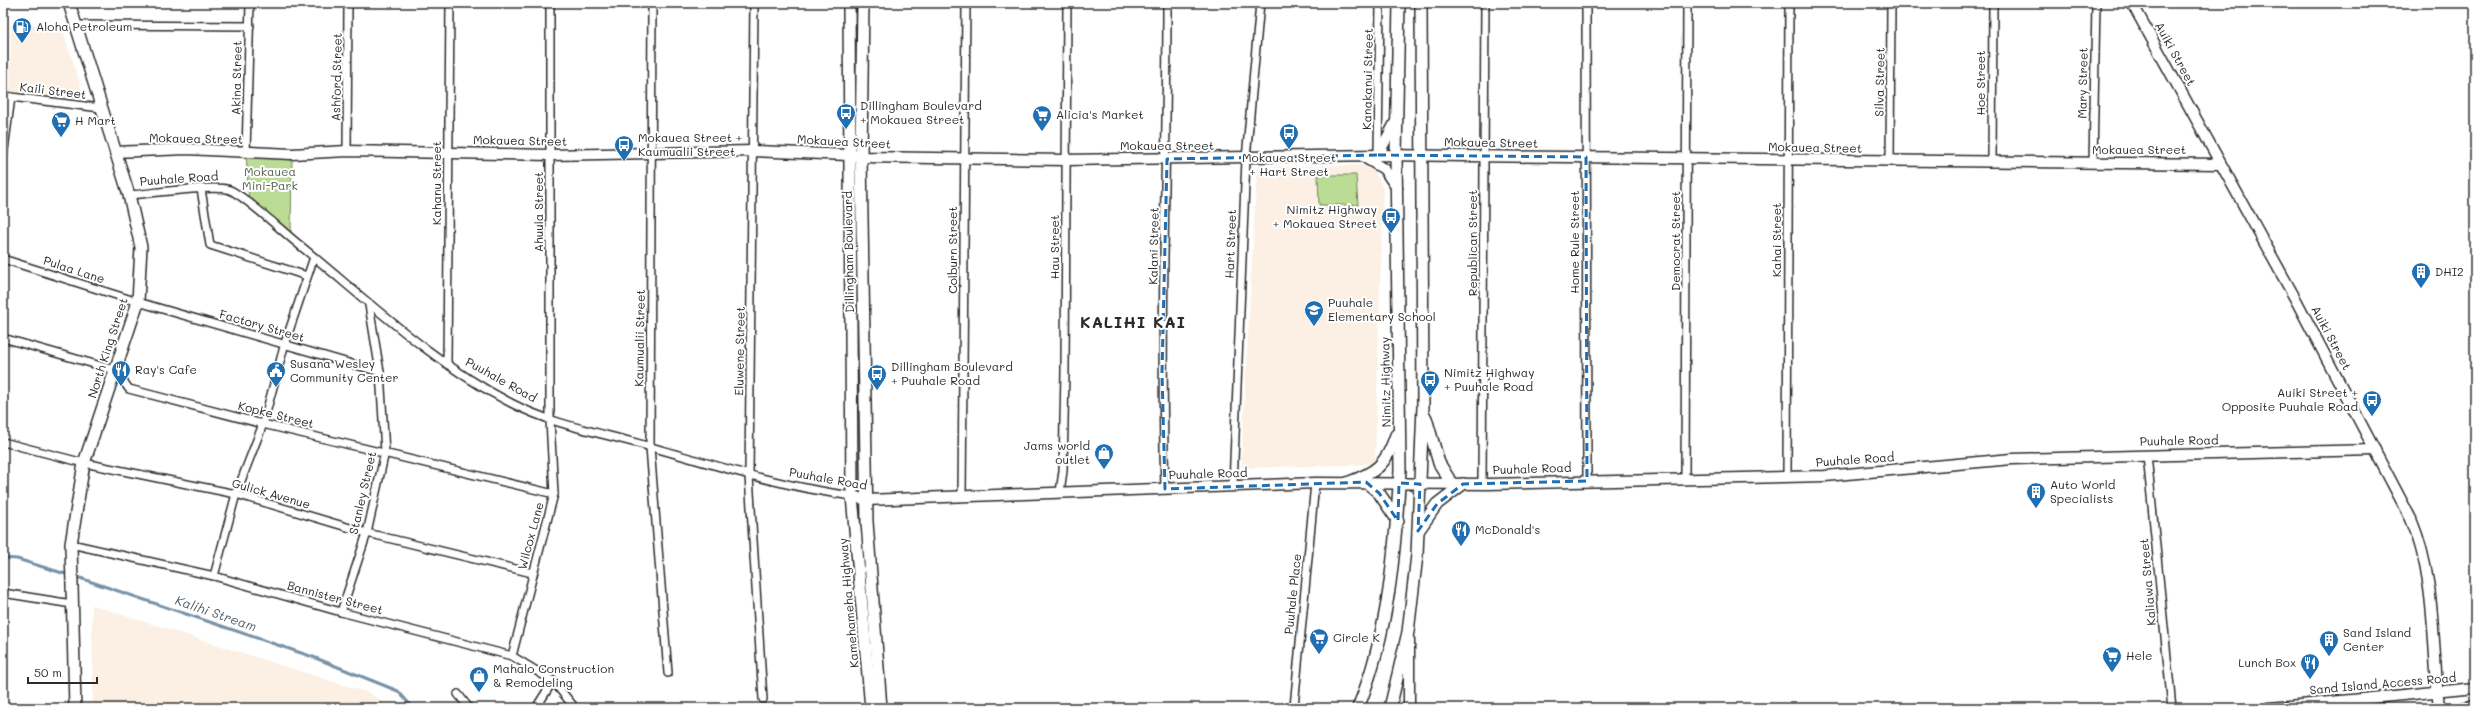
<svg xmlns="http://www.w3.org/2000/svg" width="2478" height="711" font-family="Mali,sans-serif">
	<style>
		.built { fill: #fbf0e3 }
		.green { fill: #bbdc95; stroke: #738460 }
		.lines { fill: none; stroke-linecap: round; stroke-linejoin: round }
		.stream { stroke: #7891a5; stroke-width: 3 }
		.street-casing { stroke: #2b2b2b; stroke-width: 10 }
		.secondary-casing { stroke: #2b2b2b; stroke-width: 13 }
		.primary-casing { stroke: #2b2b2b; stroke-width: 14 }
		.street { stroke: #fff; stroke-width: 7 }
		.secondary { stroke: #fff; stroke-width: 10 }
		.primary { stroke: #fff; stroke-width: 11 }
		.marked { fill: none; stroke: #1f6fb2; stroke-width: 3; stroke-dasharray: 8 5; stroke-linejoin: round }
		.labels { text-anchor: middle; stroke-width: 4; stroke-linejoin: round; paint-order: stroke }
		.poi-label { font-size: 12px; fill: #2b2b2b; stroke: #fff; text-anchor: start }
		.street-label { font-size: 12px; fill: #2b2b2b; stroke: #fff }
		.park-label { font-size: 12px; fill: #56604b; stroke: #fff }
		.water-label { font-size: 13px; font-style: italic; fill: #525e68; stroke: #fff }
		.district-label { font-size: 16px; font-weight: bold; letter-spacing: 1px; fill: #2b2b2b; stroke: #fff }
	</style>
	<rect width="100%" height="100%" fill="#fff"/>
	<filter id="ink" filterUnits="userSpaceOnUse"><feTurbulence type="fractalNoise" baseFrequency=".025" numOctaves="2"/><feDisplacementMap in="SourceGraphic" scale="8" xChannelSelector="R" yChannelSelector="G"/><feConvolveMatrix kernelMatrix="1 2 1 2 8 2 1 2 1" color-interpolation-filters="sRGB"/></filter>
	<g filter="url(#ink)">
		<g class="built">
			<path d="M11 25H61L83 93 78 99 71 100 10 92Z"/>
			<path d="M1372 165 1383 189 1375 464 1241 468 1257 167Z"/>
			<path d="M92 605 369 693 393 708H93Z"/>
		</g>
		<g class="green">
			<path d="M246 153 292 154 291 238 249 204Z"/>
			<path d="M1318 175H1356L1358 205H1319Z"/>
		</g>
		<g class="lines">
			<g class="stream">
				<path d="M3 558 17 559 69 575"/>
				<path d="M74 576 313 657 398 691 413 708"/>
			</g>
			<g class="street-casing">
				<g id="street">
					<path d="M652 3 650 447 668 673"/>
					<path d="M754 3 749 476 763 699"/>
					<path d="M1586 3 1587 481"/>
					<path d="M75 25 250 26"/>
					<path d="M3 96 101 108"/>
					<path d="M347 151 348 3"/>
					<path d="M246 153 250 3"/>
					<path d="M1378 153 1380 3"/>
					<path d="M3 157 11 97"/>
					<path d="M1890 162 1891 3"/>
					<path d="M1992 162 1993 3"/>
					<path d="M2093 163 2096 3"/>
					<path d="M201 189 210 245 307 276"/>
					<path d="M129 195C149 194 214 184 230 190 245 196 282 231 297 243 366 299 431 362 511 403 555 426 604 433 651 447 718 466 783 487 852 496"/>
					<path d="M3 259 138 302 380 372"/>
					<path d="M3 338 115 370 129 389 263 424 554 494"/>
					<path d="M447 364 450 3"/>
					<path d="M3 442 84 463 236 494 367 533 532 573"/>
					<path d="M2147 455 2172 708"/>
					<path d="M1787 477 1789 3"/>
					<path d="M1685 479 1687 3"/>
					<path d="M1482 484 1485 3"/>
					<path d="M1233 486 1246 159 1260 3"/>
					<path d="M1165 489C1160 327 1167 165 1167 3"/>
					<path d="M1060 492 1063 471 1065 371 1067 3"/>
					<path d="M962 497 966 3"/>
					<path d="M71 544 214 576 341 612 512 656 553 681 575 708"/>
					<path d="M214 576 236 494 263 424 285 343 314 257"/>
					<path d="M3 593 72 604"/>
					<path d="M341 612 367 533 385 452 380 372 369 305"/>
					<path d="M512 656 554 494 550 420V3"/>
					<path d="M458 694 469 708"/>
					<path d="M1294 707 1315 483"/>
					<path d="M536 708 553 681"/>
				</g>
			</g>
			<g class="secondary-casing">
				<g id="secondary">
					<path d="M2132 3 2296 300 2411 519C2436 578 2432 644 2439 708"/>
					<path d="M115 152 186 149 292 154 347 151 550 155 754 151 848 155 861 157 1066 160 1378 155 2220 164"/>
					<path d="M1378 155 1396 121"/>
					<path d="M1362 156 1384 169 1397 188"/>
					<path d="M852 496 867 500 1315 483 1489 484 1825 476 2012 459 2375 450"/>
					<path d="M1409 640V708"/>
					<path d="M2269 708 2475 688"/>
					<path d="M2462 708 2475 705"/>
				</g>
			</g>
			<g class="primary-casing">
				<g id="primary">
					<path d="M69 3 129 195 141 247 138 302 84 463 71 544 75 708"/>
					<path d="M849 3 852 496 871 708"/>
					<path d="M863 3 861 157 867 522 881 708"/>
					<path d="M1426 418 1439 463 1452 484"/>
					<path d="M1366 482 1379 493 1398 521"/>
					<path d="M1347 483C1377 472 1386 465 1396 435"/>
					<path d="M1418 531 1437 504 1463 484"/>
					<path d="M1358 708C1389 632 1395 552 1400 470L1396 155 1399 3"/>
					<path d="M1390 708 1408 632 1417 555 1423 407 1421 3"/>
				</g>
			</g>
			<use href="#street" class="street"/>
			<use href="#secondary" class="secondary"/>
			<use href="#primary" class="primary"/>
		</g>
	</g>
	<path class="marked" d="M1378 155 1586 157 1587 481 1463 484 1437 504 1418 531 1420 484 1399 483 1398 521 1379 493 1366 482 1165 489 1162 372 1167 159Z"/>
	<defs>
		<g id="fuel-pin" transform="scale(1)"><path d="M0 17L-7.5 6A9.5 9.5 0 1 1 7.5 6Z" fill="#1f6fb2" stroke="#fff"/><path d="M-5.5-6h7V0h2V4h1.3V-2.5L3-4.5l.8-.8L6-3V5H2.5V1h-1V6h-7ZM-4.2-4.7v3.2H.2V-4.7Z" fill="#fff"/></g>
		<g id="bus-pin" transform="scale(1)"><path d="M0 17L-7.5 6A9.5 9.5 0 1 1 7.5 6Z" fill="#1f6fb2" stroke="#fff"/><path d="M-5-6H5V4H4V6H2V4H-2V6H-4V4H-5ZM-3.5-4V0h7V-4ZM-3.5 1.2v1.5H-2V1.2ZM2 1.2v1.5H3.5V1.2Z" fill="#fff"/></g>
		<g id="supermarket-pin" transform="scale(1)"><path d="M0 17L-7.5 6A9.5 9.5 0 1 1 7.5 6Z" fill="#1f6fb2" stroke="#fff"/><path d="M-6-5.5h2.5l.6 2H6L4.5 2H-2.5L-4.4-4H-6ZM-1.5 3.2a1.3 1.3 0 1 0 .1 0ZM3 3.2a1.3 1.3 0 1 0 .1 0Z" fill="#fff"/></g>
		<g id="building-pin" transform="scale(1)"><path d="M0 17L-7.5 6A9.5 9.5 0 1 1 7.5 6Z" fill="#1f6fb2" stroke="#fff"/><path d="M-4-6H4V6H1V3H-1V6H-4ZM-2.5-4.3h1.7v1.8h-1.7ZM.8-4.3h1.7v1.8H.8ZM-2.5-1h1.7V.8h-1.7ZM.8-1h1.7V.8H.8Z" fill="#fff"/></g>
		<g id="school-pin" transform="scale(1)"><path d="M0 17L-7.5 6A9.5 9.5 0 1 1 7.5 6Z" fill="#1f6fb2" stroke="#fff"/><path d="M0-5L7-2L0 1L-7-2ZM-4 1L0 2.5L4 1V4Q0 6-4 4Z" fill="#fff"/></g>
		<g id="restaurant-pin" transform="scale(1)"><path d="M0 17L-7.5 6A9.5 9.5 0 1 1 7.5 6Z" fill="#1f6fb2" stroke="#fff"/><path d="M-5-6h1v4h1v-4h1v4h1v-4h1v5L-1.5 .5V6h-2V.5L-5-1ZM5-6V6H3V1.5H1.5Q1.5-4 5-6Z" fill="#fff"/></g>
		<g id="civic-pin" transform="scale(1)"><path d="M0 17L-7.5 6A9.5 9.5 0 1 1 7.5 6Z" fill="#1f6fb2" stroke="#fff"/><path d="M-.6-6.5H3V-4.5H.6V-3L4-1V1h2V6H-6V1h2V-1L-.6-3ZM-1.2 2.5V6h2.4V2.5Z" fill="#fff"/></g>
		<g id="shop-pin" transform="scale(1)"><path d="M0 17L-7.5 6A9.5 9.5 0 1 1 7.5 6Z" fill="#1f6fb2" stroke="#fff"/><path d="M-5-2.5h2.3a2.7 3.5 0 0 1 5.4 0H5L5.5 6h-11ZM-1.5-2.5h3a1.5 2.3 0 0 0-3 0Z" fill="#fff"/></g>
	</defs>
	<g fill-rule="evenodd">
		<use href="#fuel-pin" x="22" y="27"/>
		<use href="#bus-pin" x="846" y="113"/>
		<use href="#supermarket-pin" x="1042" y="115"/>
		<use href="#supermarket-pin" x="61" y="121"/>
		<use href="#bus-pin" x="1289" y="133"/>
		<use href="#bus-pin" x="624" y="145"/>
		<use href="#bus-pin" x="1391" y="217"/>
		<use href="#building-pin" x="2421" y="272"/>
		<use href="#school-pin" x="1314" y="310"/>
		<use href="#restaurant-pin" x="121" y="370"/>
		<use href="#civic-pin" x="276" y="371"/>
		<use href="#bus-pin" x="877" y="374"/>
		<use href="#bus-pin" x="1430" y="380"/>
		<use href="#bus-pin" x="2372" y="400"/>
		<use href="#shop-pin" x="1104" y="453"/>
		<use href="#building-pin" x="2036" y="492"/>
		<use href="#restaurant-pin" x="1461" y="530"/>
		<use href="#supermarket-pin" x="1319" y="638"/>
		<use href="#building-pin" x="2329" y="640"/>
		<use href="#supermarket-pin" x="2112" y="656"/>
		<use href="#restaurant-pin" x="2310" y="663"/>
		<use href="#shop-pin" x="479" y="676"/>
	</g>
	<g class="labels">
		<g class="poi-label">
			<text x="36" y="31">Aloha Petroleum</text>
			<text x="860" y="110">Dillingham Boulevard<tspan x="860" dy="14">+ Mokauea Street</tspan></text>
			<text x="1056" y="119">Alicia's Market</text>
			<text x="75" y="125">H Mart</text>
			<text x="638" y="142">Mokauea Street +<tspan x="638" dy="14">Kaumualii Street</tspan></text>
			<text x="1289" y="162" text-anchor="middle">Mokauea Street<tspan x="1289" dy="14">+ Hart Street</tspan></text>
			<text x="1377" y="214" text-anchor="end">Nimitz Highway<tspan x="1377" dy="14">+ Mokauea Street</tspan></text>
			<text x="2435" y="276">DHI2</text>
			<text x="1328" y="307">Puuhale<tspan x="1328" dy="14">Elementary School</tspan></text>
			<text x="290" y="368">Susana Wesley<tspan x="290" dy="14">Community Center</tspan></text>
			<text x="891" y="371">Dillingham Boulevard<tspan x="891" dy="14">+ Puuhale Road</tspan></text>
			<text x="135" y="374">Ray's Cafe</text>
			<text x="1444" y="377">Nimitz Highway<tspan x="1444" dy="14">+ Puuhale Road</tspan></text>
			<text x="2358" y="397" text-anchor="end">Auiki Street +<tspan x="2358" dy="14">Opposite Puuhale Road</tspan></text>
			<text x="1090" y="450" text-anchor="end">Jams world<tspan x="1090" dy="14">outlet</tspan></text>
			<text x="2050" y="489">Auto World<tspan x="2050" dy="14">Specialists</tspan></text>
			<text x="1475" y="534">McDonald's</text>
			<text x="2343" y="637">Sand Island<tspan x="2343" dy="14">Center</tspan></text>
			<text x="1333" y="642">Circle K</text>
			<text x="2126" y="660">Hele</text>
			<text x="2296" y="667" text-anchor="end">Lunch Box</text>
			<text x="493" y="673">Mahalo Construction<tspan x="493" dy="14">&amp; Remodeling</tspan></text>
		</g>
		<g class="street-label">
			<text transform="translate(2175 54) rotate(61)" y="4">Auiki Street</text>
			<text transform="translate(337 77) rotate(-89)" y="4">Ashford Street</text>
			<text transform="translate(237 78) rotate(-89)" y="4">Akina Street</text>
			<text transform="translate(1368 79) rotate(-89)" y="4">Kanakanui Street</text>
			<text transform="translate(1880 82) rotate(-89)" y="4">Silva Street</text>
			<text transform="translate(1981 83) rotate(-90)" y="4">Hoe Street</text>
			<text transform="translate(2083 83) rotate(-89)" y="4">Mary Street</text>
			<text transform="translate(53 91) rotate(7)" y="4">Kaili Street</text>
			<text transform="translate(196 139) rotate(1)" y="4">Mokauea Street</text>
			<text transform="translate(520 141) rotate(1)" y="4">Mokauea Street</text>
			<text transform="translate(844 142) rotate(3)" y="4">Mokauea Street</text>
			<text transform="translate(1491 143) rotate(1)" y="4">Mokauea Street</text>
			<text x="1167" y="150">Mokauea Street</text>
			<text transform="translate(1815 148) rotate(1)" y="4">Mokauea Street</text>
			<text x="2139" y="154">Mokauea Street</text>
			<text transform="translate(179 179) rotate(-4)" y="4">Puuhale Road</text>
			<text transform="translate(437 183) rotate(-90)" y="4">Kahanu Street</text>
			<text transform="translate(539 212) rotate(-90)" y="4">Ahuula Street</text>
			<text transform="translate(1777 240) rotate(-90)" y="4">Kahai Street</text>
			<text transform="translate(1676 241) rotate(-90)" y="4">Democrat Street</text>
			<text transform="translate(1575 242) rotate(-90)" y="4">Home Rule Street</text>
			<text transform="translate(1473 243) rotate(-90)" y="4">Republican Street</text>
			<text transform="translate(1231 244) rotate(-88)" y="4">Hart Street</text>
			<text transform="translate(1154 246) rotate(-89)" y="4">Kalani Street</text>
			<text transform="translate(1055 247) rotate(-90)" y="4">Hau Street</text>
			<text transform="translate(953 250) rotate(-90)" y="4">Colburn Street</text>
			<text transform="translate(849 252) rotate(-91)" y="4">Dillingham Boulevard</text>
			<text transform="translate(74 270) rotate(18)" y="4">Pulaa Lane</text>
			<text transform="translate(262 326) rotate(16)" y="4">Factory Street</text>
			<text transform="translate(640 338) rotate(-89)" y="4">Kaumualii Street</text>
			<text transform="translate(2331 338) rotate(62)" y="4">Auiki Street</text>
			<text transform="translate(108 348) rotate(-72)" y="4">North King Street</text>
			<text transform="translate(740 351) rotate(-89)" y="4">Eluwene Street</text>
			<text transform="translate(501 380) rotate(29)" y="4">Puuhale Road</text>
			<text transform="translate(1386 382) rotate(-91)" y="4">Nimitz Highway</text>
			<text transform="translate(276 415) rotate(14)" y="4">Kopke Street</text>
			<text transform="translate(2179 441) rotate(-1)" y="4">Puuhale Road</text>
			<text transform="translate(1855 460) rotate(-4)" y="4">Puuhale Road</text>
			<text transform="translate(1532 469) rotate(-2)" y="4">Puuhale Road</text>
			<text transform="translate(1208 474) rotate(-2)" y="4">Puuhale Road</text>
			<text transform="translate(828 479) rotate(10)" y="4">Puuhale Road</text>
			<text transform="translate(363 493) rotate(-77)" y="4">Stanley Street</text>
			<text transform="translate(271 494) rotate(16)" y="4">Gulick Avenue</text>
			<text transform="translate(531 536) rotate(-75)" y="4">Wilcox Lane</text>
			<text transform="translate(2148 582) rotate(-95)" y="4">Kaliawa Street</text>
			<text transform="translate(1293 594) rotate(-84)" y="4">Puuhale Place</text>
			<text transform="translate(335 598) rotate(15)" y="4">Bannister Street</text>
			<text transform="translate(849 603) rotate(-95)" y="4">Kamehameha Highway</text>
			<text transform="translate(2383 684) rotate(-5)" y="4">Sand Island Access Road</text>
		</g>
		<g class="park-label">
			<text x="270" y="176">Mokauea<tspan x="270" dy="14">Mini-Park</tspan></text>
		</g>
		<g class="water-label">
			<text transform="translate(216 613) rotate(19)" y="5">Kalihi Stream</text>
		</g>
		<g class="district-label">
			<text x="1133" y="328">KALIHI KAI</text>
		</g>
	</g>
	<rect width="2478" height="711" fill="none" stroke="#fff" stroke-width="16"/>
	<rect x="8" y="8" width="2462" height="695" fill="none" stroke="#2b2b2b" stroke-width="1.5" filter="url(#ink)"/>
	<path d="M28 677v6h69v-6" fill="none" stroke="#2b2b2b" stroke-width="2"/>
	<text x="34" y="677" font-size="12" fill="#2b2b2b" stroke="#ffffff" stroke-width="3" paint-order="stroke">50 m</text>
</svg>
